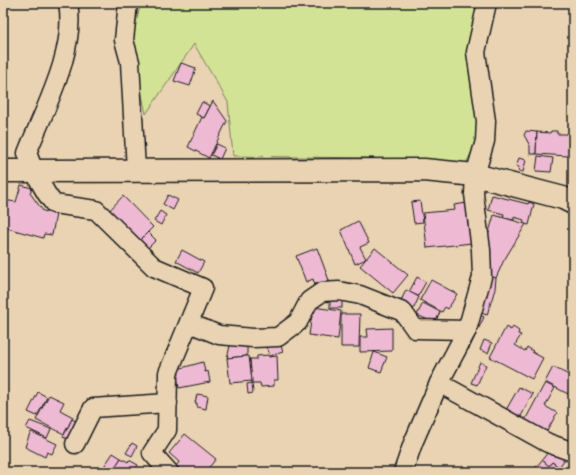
<svg xmlns="http://www.w3.org/2000/svg" width="576" height="475" font-family="Itim,sans-serif">
	<style>
		.green { fill: #d3e396; stroke: #788059 }
		.building { fill: #eeb9d3; stroke: #1c1c1c }
		.lines { fill: none; stroke-linecap: round; stroke-linejoin: round }
		.minor-casing { stroke: #1c1c1c; stroke-width: 21 }
		.tertiary-casing { stroke: #1c1c1c; stroke-width: 25 }
		.minor { stroke: #e9d3b3; stroke-width: 18 }
		.tertiary { stroke: #e9d3b3; stroke-width: 22 }
	</style>
	<rect width="100%" height="100%" fill="#e9d3b3"/>
	<filter id="ink" filterUnits="userSpaceOnUse"><feTurbulence type="fractalNoise" baseFrequency=".025" numOctaves="2"/><feDisplacementMap in="SourceGraphic" scale="8" xChannelSelector="R" yChannelSelector="G"/><feConvolveMatrix kernelMatrix="1 2 1 2 8 2 1 2 1" color-interpolation-filters="sRGB"/></filter>
	<g filter="url(#ink)">
		<path class="green" d="M141 3H480V136L465 165 370 158 233 156 228 102 194 44 146 114 131 42Z"/>
		<g class="building">
			<path d="M181 63 196 68 190 86 174 81Z"/>
			<path d="M213 101 227 121 209 158 188 147 202 117 204 118Z"/>
			<path d="M202 102 210 106 204 118 196 114Z"/>
			<path d="M526 131 537 132 536 154H530V146L524 135Z"/>
			<path d="M551 131H557V134H569L568 156 536 154 537 132 550 133Z"/>
			<path d="M217 144 225 148 220 159 211 155Z"/>
			<path d="M538 156 553 158 551 172 536 171Z"/>
			<path d="M519 158 526 160 523 172 518 171 519 167 516 166Z"/>
			<path d="M21 185 32 188 30 193 43 211 56 214 52 235 44 234 43 238 3 227V200L16 202Z"/>
			<path d="M168 195 178 200 173 210 163 204Z"/>
			<path d="M492 195 528 204 529 202 534 204 529 225 523 224 524 220 514 217V220L503 218 504 214 488 210Z"/>
			<path d="M123 196 153 227 138 242 108 212Z"/>
			<path d="M420 201 423 222 414 223 411 202Z"/>
			<path d="M467 203 472 243 427 248 423 213 455 210 454 205Z"/>
			<path d="M160 211 166 215 161 225 154 221Z"/>
			<path d="M494 215 526 224 503 262 496 278 487 275 485 246Z"/>
			<path d="M358 221 369 243 360 247 366 259 355 264 341 230Z"/>
			<path d="M148 232 156 240 145 251 137 243Z"/>
			<path d="M317 248 330 283 316 288 313 279 306 282 296 256Z"/>
			<path d="M375 248 408 275 393 293 360 266Z"/>
			<path d="M182 250 204 262 198 273 176 261Z"/>
			<path d="M487 275 496 278 495 289 487 315 478 312Z"/>
			<path d="M417 277 426 282 418 296 409 292Z"/>
			<path d="M431 280 457 294 448 309 445 307 442 312 420 300Z"/>
			<path d="M406 290 419 297 412 312 399 305Z"/>
			<rect x="330" y="297" width="12" height="11"/>
			<path d="M423 303 440 312 435 323 417 315Z"/>
			<path d="M313 307 341 311 338 339 309 335Z"/>
			<path d="M341 314H360L359 347H341Z"/>
			<path d="M480 315 484 317 469 349 465 348Z"/>
			<path d="M506 327 511 330 513 327 519 331 518 334 521 335 515 345 525 351 527 347 533 351 532 352 543 358 532 379 490 357Z"/>
			<path d="M392 328V351L360 352V337H368L367 329Z"/>
			<path d="M279 340 283 352 270 356 266 344Z"/>
			<path d="M484 340 492 343 488 353 480 350Z"/>
			<path d="M231 342 247 346V356L227 358Z"/>
			<path d="M374 352 387 357 381 372 369 368Z"/>
			<path d="M268 355 269 357 277 356 278 380H274V386L261 387 260 383H252L250 359H257V356Z"/>
			<path d="M247 356H249L252 381 230 383 227 358Z"/>
			<path d="M203 362 205 372 208 371 210 382 179 388 177 376 179 375 178 369Z"/>
			<path d="M480 362 486 365 477 385 471 383Z"/>
			<path d="M553 367 573 377V385L568 394 545 382Z"/>
			<path d="M252 383 253 393 248 394 247 384Z"/>
			<path d="M545 383 555 388 545 406 557 413 546 433 524 422Z"/>
			<path d="M519 387 533 394 520 418 506 410Z"/>
			<path d="M38 392 47 397 37 416 28 412Z"/>
			<path d="M197 394 208 396 206 409 197 407V403H195Z"/>
			<path d="M49 395 64 402 60 410 73 417 64 434 36 420Z"/>
			<path d="M72 419 81 424 70 440 63 437Z"/>
			<path d="M30 421 51 429 47 438 26 428Z"/>
			<path d="M32 432 57 444 52 454 47 452 45 457 25 447 30 433Z"/>
			<path d="M185 434 216 459 205 472H183L176 466 179 462 169 453Z"/>
			<path d="M132 443 137 446 132 456 126 453Z"/>
			<path d="M551 448 565 459 559 467 552 462 549 466 542 460Z"/>
			<path d="M113 453 121 458 112 472H108L103 468Z"/>
			<path d="M121 458 128 462 129 460 138 465 136 468 143 472H112Z"/>
			<path d="M542 460 549 466 552 462 565 472H532Z"/>
		</g>
		<g class="lines">
			<g class="minor-casing">
				<g id="minor">
					<path d="M68 3C77 50 44 110 27 153 34 172 42 189 54 204L96 210 154 267 203 288 168 373 167 430 152 453 169 472"/>
					<path d="M128 3 124 40 130 62 136 170"/>
					<path d="M189 323 219 335 253 338 278 337 298 322 309 301 322 292 339 291 360 295 403 312 415 329 467 330"/>
					<path d="M439 383 548 443 573 452"/>
					<path d="M75 444 93 408 168 403"/>
					<path d="M403 472 413 443 439 383 467 330 482 277 481 250 474 194 475 175 485 141 486 121 476 52 487 3"/>
				</g>
			</g>
			<g class="tertiary-casing">
				<path id="tertiary" d="M3 171 424 170 475 175 563 198 573 203"/>
			</g>
			<use href="#minor" class="minor"/>
			<use href="#tertiary" class="tertiary"/>
		</g>
	</g>
	<rect width="576" height="475" fill="none" stroke="#e9d3b3" stroke-width="16"/>
	<rect x="8" y="8" width="560" height="459" fill="none" stroke="#1c1c1c" stroke-width="1.5" filter="url(#ink)"/>
</svg>
